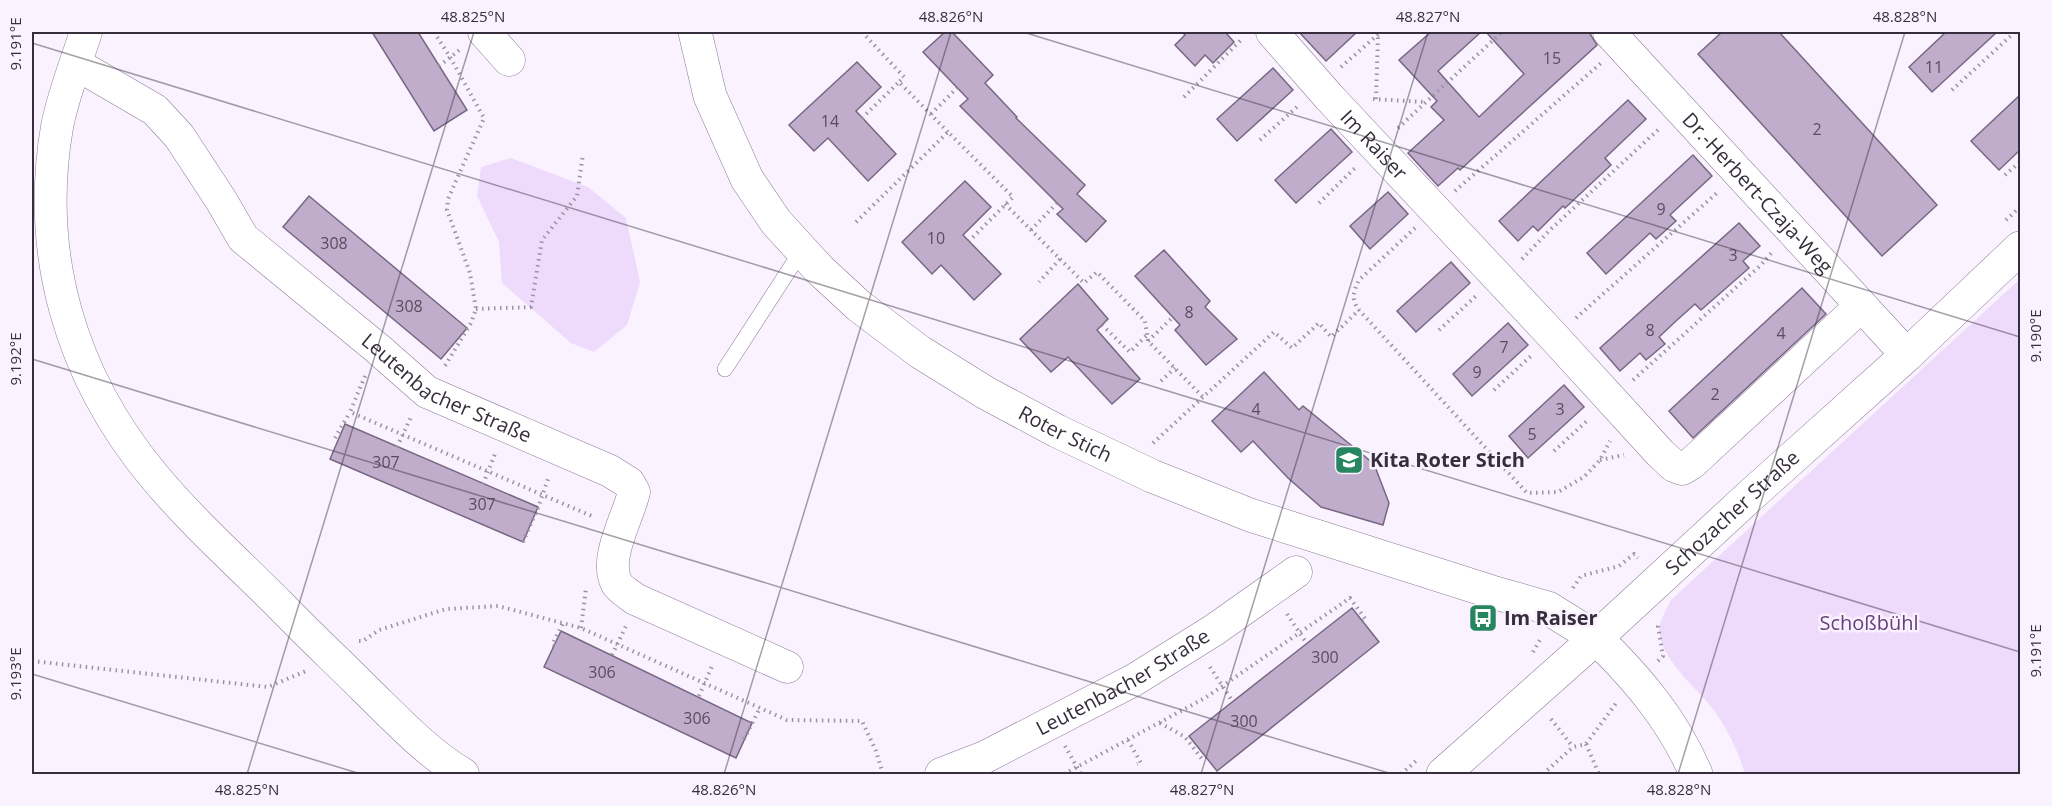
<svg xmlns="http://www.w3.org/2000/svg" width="2052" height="806" font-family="'Open Sans',sans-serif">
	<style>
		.green { fill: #eedbfb }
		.building { fill: #c0adcc; stroke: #786783; stroke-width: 1.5 }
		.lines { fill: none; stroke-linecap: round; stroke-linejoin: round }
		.service-casing { stroke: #8d7b98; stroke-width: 16 }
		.minor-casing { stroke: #8d7b98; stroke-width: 33 }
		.tertiary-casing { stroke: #8d7b98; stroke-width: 34 }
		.secondary-casing { stroke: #8d7b98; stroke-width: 34 }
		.path { stroke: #9b93a0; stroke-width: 4; stroke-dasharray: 1.5 4.5; stroke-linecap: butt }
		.service { stroke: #fff; stroke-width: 15 }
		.minor { stroke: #fff; stroke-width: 32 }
		.tertiary { stroke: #fff; stroke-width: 33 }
		.secondary { stroke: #fff; stroke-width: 33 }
		.ticks { fill: none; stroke: #362e3b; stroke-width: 1.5; stroke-opacity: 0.45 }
		.labels { text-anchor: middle; stroke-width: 5; stroke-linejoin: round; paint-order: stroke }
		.number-label { font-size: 16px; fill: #584e5f }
		.street-label { font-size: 20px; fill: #362e3b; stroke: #faf2ff }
		.poi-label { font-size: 20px; font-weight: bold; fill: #362e3b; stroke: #faf2ff; text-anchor: start }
		.park-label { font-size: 20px; fill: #643f7a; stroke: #faf2ff }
		.neatline { fill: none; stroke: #362e3b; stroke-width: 2 }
		.ticks-label { font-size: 15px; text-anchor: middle; fill: #362e3b }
	</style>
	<rect width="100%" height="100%" fill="#faf2ff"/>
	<g class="green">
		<path d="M511 158 588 187 626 218 640 282 627 325 594 352 571 343 502 283 499 242 477 196 481 167Z"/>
		<path d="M2020 279V774H1745C1739 754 1730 734 1718 716 1703 692 1654 657 1660 625 1662 617 1667 608 1671 600Z"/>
	</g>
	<g class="building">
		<path d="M372 32H418L467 110 434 131Z"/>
		<path d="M945 32H952L993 75 985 83 1017 117 1016 118 1085 185 1077 194 1106 221 1086 242 1057 214 1063 209 960 106 968 99 923 52Z"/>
		<path d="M1182 32H1228L1226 33 1234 42 1213 63 1205 55 1195 66 1175 45 1185 35Z"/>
		<path d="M1299 32H1357L1326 61Z"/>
		<path d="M1431 32H1481L1438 71 1479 117 1524 74 1486 32H1589L1597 45 1460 170 1458 168 1438 186 1408 153 1444 120 1431 107 1437 101 1399 60Z"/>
		<path d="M1722 32H1779L1937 205 1882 256 1698 54Z"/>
		<path d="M1946 32H1997L1932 92 1909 67Z"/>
		<path d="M857 62 881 87 856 111 896 154 868 181 828 138 814 151 789 125Z"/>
		<path d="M1273 68 1293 90 1237 141 1217 119Z"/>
		<path d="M2020 95V150L1999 170 1971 141Z"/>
		<path d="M1628 100 1646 119 1605 158 1611 165 1565 208 1563 206 1538 231 1533 226 1518 241 1499 221Z"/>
		<path d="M1331 129 1352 152 1296 203 1275 180Z"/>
		<path d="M1693 155 1712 176 1670 215 1676 221 1656 239 1650 233 1606 274 1587 253Z"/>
		<path d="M965 181 991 207 963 235 1001 274 974 300 941 265 932 274 902 242Z"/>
		<path d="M1388 192 1408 214 1370 249 1350 226Z"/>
		<path d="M309 196 467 328 441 359 283 227Z"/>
		<path d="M1739 223 1760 246 1743 261 1749 268 1701 310 1695 304 1676 321 1659 337 1665 344 1646 360 1640 353 1620 371 1600 348Z"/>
		<path d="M1164 250 1210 301 1205 307 1237 339 1206 365 1175 330 1180 325 1135 276Z"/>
		<path d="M1451 262 1470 283 1416 332 1397 311Z"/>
		<path d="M1078 284 1108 319 1097 330 1140 379 1112 404 1068 357 1051 372 1020 339Z"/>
		<path d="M1802 288 1826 314 1693 438 1669 411Z"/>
		<path d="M1508 323 1528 345 1472 396 1453 374Z"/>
		<path d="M1264 372 1299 410 1303 406 1374 464 1389 503 1383 525 1321 507 1288 478 1253 441 1241 452 1212 421Z"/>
		<path d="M1564 385 1584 407 1528 458 1509 436Z"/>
		<path d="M345 424 538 507 523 542 330 459Z"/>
		<path d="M1352 608 1379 642 1217 771 1189 736Z"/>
		<path d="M561 631 752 723 736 758 544 667Z"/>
	</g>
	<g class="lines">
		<g class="service-casing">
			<path id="service" d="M725 369 802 250"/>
		</g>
		<g class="minor-casing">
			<g id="minor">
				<path d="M86 32C76 63 63 95 57 127 35 255 71 376 153 475 192 522 237 562 280 605 307 633 336 660 364 688 395 718 426 752 463 774"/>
				<path d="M484 32 509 60"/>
				<path id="s1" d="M1272 32 1329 97 1553 336 1660 453 1674 466 1682 469 1692 463 1861 306"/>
				<path id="s2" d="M1609 32 1907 355"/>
				<path id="s3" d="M76 64 155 110 179 136 221 200 243 238 377 348 427 392 610 471 629 483 634 492C628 518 603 559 617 584 620 589 630 595 635 599L787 667"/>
				<path id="s4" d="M941 774 985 757 1134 680 1214 630 1296 572"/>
			</g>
		</g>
		<g class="tertiary-casing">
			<g id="tertiary">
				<path id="s5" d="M695 32 710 96 747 179 776 222 819 269 859 306 920 352 986 393 1057 431 1152 476 1250 515 1492 592 1548 608 1596 638"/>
			</g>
		</g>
		<g class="secondary-casing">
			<g id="secondary">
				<path d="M1596 638C1638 679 1673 720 1696 774"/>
				<path id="s6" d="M1443 774 1596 638 1751 495 1907 355 2020 248"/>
			</g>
		</g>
		<g class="path">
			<path d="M434 32 450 57 484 118 448 199 447 210 470 273 476 309 471 323 443 369"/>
			<path d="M862 32 904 77 899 82"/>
			<path d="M439 66 462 48"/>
			<path d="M1341 67 1381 32"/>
			<path d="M1952 90 2015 32"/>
			<path d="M1184 97 1243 38"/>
			<path d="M1373 99 1425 102"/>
			<path d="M1376 99 1378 34"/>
			<path d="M931 114 957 88"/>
			<path d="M862 118 899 82 948 132"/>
			<path d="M1398 128 1502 32"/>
			<path d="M1260 140 1298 106"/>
			<path d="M2005 175 2020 162"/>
			<path d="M1455 191 1601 63"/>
			<path d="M1319 203 1355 168"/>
			<path d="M1005 204 1060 259 1039 282"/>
			<path d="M2006 220 2020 207"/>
			<path d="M856 222 948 132 1013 197 969 241"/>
			<path d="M1415 228 1359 280C1353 292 1351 299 1359 310L1527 493 1558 492 1584 477 1600 460 1610 441"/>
			<path d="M1031 230 1057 203"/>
			<path d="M1060 259 1084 283 1097 272 1145 321 1148 341 1203 397"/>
			<path d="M1522 259 1550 230 1660 128"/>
			<path d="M476 309 531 307 542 240 577 196 583 154"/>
			<path d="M1576 318 1718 192"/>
			<path d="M1102 325 1130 352 1147 335"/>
			<path d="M1439 330 1476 296"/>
			<path d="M1148 341 1173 317"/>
			<path d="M365 376 350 412 594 517"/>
			<path d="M1633 380 1761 265 1773 251"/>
			<path d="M1161 381 1175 368"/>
			<path d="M1494 390 1531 356"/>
			<path d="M335 438 350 412"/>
			<path d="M1153 443 1274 332 1292 348 1319 323 1331 337 1359 310"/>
			<path d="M397 447 412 415"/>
			<path d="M1554 451 1589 419"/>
			<path d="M1600 460 1624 455"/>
			<path d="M483 484 495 454"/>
			<path d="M523 542 538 508 549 476"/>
			<path d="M1573 588 1581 576 1619 566 1634 554 1638 558"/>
			<path d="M1287 614 1307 644"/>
			<path d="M581 628 586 588"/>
			<path d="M359 641H363L379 630 446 609 498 606 581 628 787 720 862 721 876 751 883 774"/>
			<path d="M554 646 552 645 563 623"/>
			<path d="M1533 652 1541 638"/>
			<path d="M612 655 626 626"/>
			<path d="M32 661 268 687 306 671"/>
			<path d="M1658 661 1663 656 1658 626 1659 623"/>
			<path d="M1210 667 1233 702"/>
			<path d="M699 696 713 664"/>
			<path d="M1551 719 1573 747"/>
			<path d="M1160 723 1185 737 1202 759 1205 756"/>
			<path d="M744 739 760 708"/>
			<path d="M1128 740 1141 763 1137 764"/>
			<path d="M1586 744 1599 774"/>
			<path d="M1065 746 1081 774"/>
			<path d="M1064 774 1205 698 1350 598 1366 620 1363 621"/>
			<path d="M1401 774 1416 761"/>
			<path d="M1543 774 1573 747 1586 744 1617 702"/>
		</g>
		<use href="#service" class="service"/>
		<use href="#minor" class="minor"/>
		<use href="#tertiary" class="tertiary"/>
		<use href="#secondary" class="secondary"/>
	</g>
	<path class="ticks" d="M1023 32 2020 337M32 43 2020 652M32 359 1392 774M32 674 361 774M247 774 474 32M724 774 951 32M1201 774 1428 32M1678 774 1905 32"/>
	<defs>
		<g id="school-square" transform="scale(1.5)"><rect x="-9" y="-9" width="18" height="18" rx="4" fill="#25865f" stroke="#faf2ff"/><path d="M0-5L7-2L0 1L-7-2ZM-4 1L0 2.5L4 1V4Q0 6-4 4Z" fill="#fff"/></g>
		<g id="bus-square" transform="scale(1.5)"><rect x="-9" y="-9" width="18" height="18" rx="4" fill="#25865f" stroke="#faf2ff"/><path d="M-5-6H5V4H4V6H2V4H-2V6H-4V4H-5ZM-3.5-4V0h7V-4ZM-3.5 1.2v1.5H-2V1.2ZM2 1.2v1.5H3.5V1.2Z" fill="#fff"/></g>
	</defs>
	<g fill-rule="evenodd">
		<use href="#school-square" x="1349" y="460"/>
		<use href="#bus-square" x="1483" y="618"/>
	</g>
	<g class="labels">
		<g class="number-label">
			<text x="1552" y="64">15</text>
			<text x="1934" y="73">11</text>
			<text x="830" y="127">14</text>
			<text x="1817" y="135">2</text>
			<text x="1661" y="215">9</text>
			<text x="936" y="244">10</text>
			<text x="334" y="249">308</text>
			<text x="1733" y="261">3</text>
			<text x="409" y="312">308</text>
			<text x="1189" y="318">8</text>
			<text x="1650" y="336">8</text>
			<text x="1781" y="339">4</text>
			<text x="1504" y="353">7</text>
			<text x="1477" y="378">9</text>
			<text x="1715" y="400">2</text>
			<text x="1256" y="415">4</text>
			<text x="1560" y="415">3</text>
			<text x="1532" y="440">5</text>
			<text x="386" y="468">307</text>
			<text x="482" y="510">307</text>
			<text x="1325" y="663">300</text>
			<text x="602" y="678">306</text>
			<text x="697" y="724">306</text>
			<text x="1244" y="727">300</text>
		</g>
		<g class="street-label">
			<text dy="7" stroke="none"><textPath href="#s1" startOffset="152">Im Raiser</textPath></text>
			<text dy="7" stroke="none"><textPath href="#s2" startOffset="219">Dr.-Herbert-Czaja-Weg</textPath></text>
			<text dy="7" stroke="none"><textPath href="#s3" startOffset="502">Leutenbacher Straße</textPath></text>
			<text dy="7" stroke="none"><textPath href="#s5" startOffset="570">Roter Stich</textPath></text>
			<text dy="7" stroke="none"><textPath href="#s6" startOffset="390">Schozacher Straße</textPath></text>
			<text dy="7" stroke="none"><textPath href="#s4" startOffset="204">Leutenbacher Straße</textPath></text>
		</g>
		<g class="poi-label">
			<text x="1370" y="467">Kita Roter Stich</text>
			<text x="1504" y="625">Im Raiser</text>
		</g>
		<g class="park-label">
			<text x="1869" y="630">Schoßbühl</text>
		</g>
	</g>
	<rect width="2052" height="806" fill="none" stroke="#faf2ff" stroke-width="66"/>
	<rect x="33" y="33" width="1986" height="740" class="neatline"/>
	<g class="ticks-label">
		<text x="473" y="22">48.825°N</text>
		<text x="951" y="22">48.826°N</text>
		<text x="1428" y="22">48.827°N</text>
		<text x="1905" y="22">48.828°N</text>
		<text transform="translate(16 44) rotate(-90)" y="5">9.191°E</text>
		<text transform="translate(2036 336) rotate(-90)" y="5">9.190°E</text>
		<text transform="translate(16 359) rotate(-90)" y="5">9.192°E</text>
		<text transform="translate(2036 651) rotate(-90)" y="5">9.191°E</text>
		<text transform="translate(16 674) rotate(-90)" y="5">9.193°E</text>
		<text x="247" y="795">48.825°N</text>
		<text x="724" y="795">48.826°N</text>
		<text x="1202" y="795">48.827°N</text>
		<text x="1679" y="795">48.828°N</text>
	</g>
</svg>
